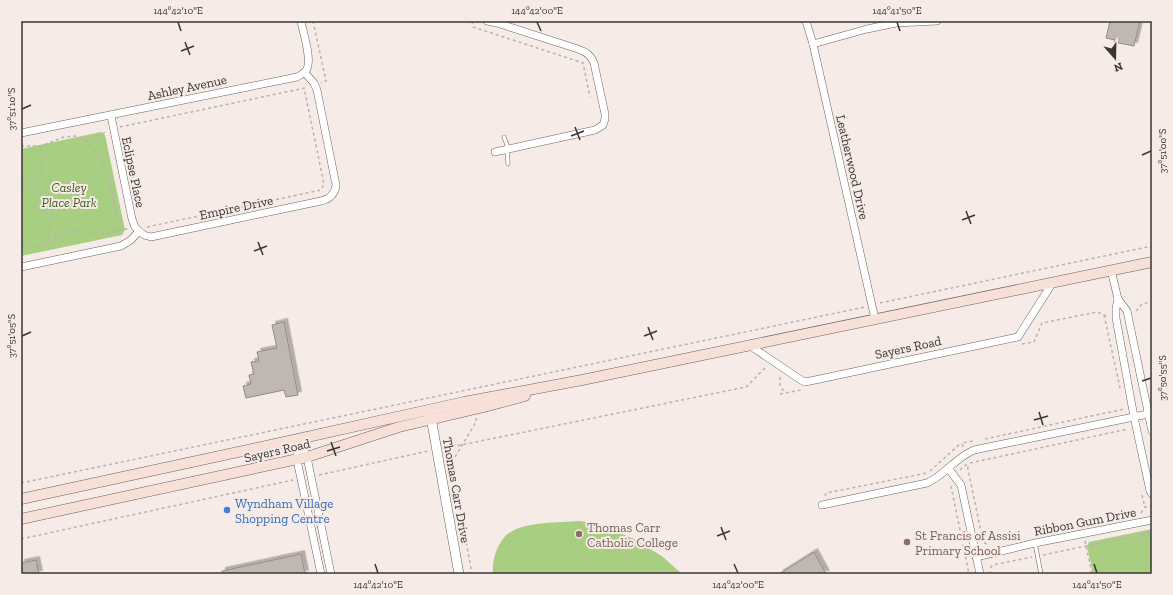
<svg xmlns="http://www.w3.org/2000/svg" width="1173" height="595" font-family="'Zilla Slab',serif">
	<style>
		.green { fill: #a8ce82 }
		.building { fill: #c1b7b2; stroke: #938a85; filter: url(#shadow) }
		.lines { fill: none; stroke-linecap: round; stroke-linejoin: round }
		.service-casing { stroke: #6b625d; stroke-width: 4.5 }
		.minor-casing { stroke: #6b625d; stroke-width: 8 }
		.tertiary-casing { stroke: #6b625d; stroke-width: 10 }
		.secondary-casing { stroke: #6b625d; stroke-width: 11 }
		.path { stroke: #bab1ad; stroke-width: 1.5; stroke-dasharray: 3 3; stroke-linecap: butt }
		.service { stroke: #fff; stroke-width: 3.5 }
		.minor { stroke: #fff; stroke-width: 7 }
		.tertiary { stroke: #fff; stroke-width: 9 }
		.secondary { stroke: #f7e0d8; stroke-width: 10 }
		.ticks { fill: none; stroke: #393533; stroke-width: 1.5 }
		.shop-dot { fill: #3f7fe0; stroke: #f6ebe6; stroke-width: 1.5 }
		.education-dot { fill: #8d6e63; stroke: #f6ebe6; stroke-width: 1.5 }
		.labels { text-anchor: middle; stroke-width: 4; stroke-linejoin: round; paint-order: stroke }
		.street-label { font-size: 13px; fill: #393533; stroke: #f6ebe6 }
		.park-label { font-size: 13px; font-style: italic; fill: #3d581e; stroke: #f6ebe6 }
		.shop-label { font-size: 13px; fill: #366cbe; stroke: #f6ebe6; text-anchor: start }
		.education-label { font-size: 13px; fill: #785e54; stroke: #f6ebe6; text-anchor: start }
		.neatline { fill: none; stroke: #393533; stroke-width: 1.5 }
		.ticks-label { font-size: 10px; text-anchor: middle; fill: #393533 }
	</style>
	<defs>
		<filter id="shadow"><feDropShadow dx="3.5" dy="-3.5" stdDeviation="0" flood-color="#0004"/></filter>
	</defs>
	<rect width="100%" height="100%" fill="#f6ebe6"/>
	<g class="green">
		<path d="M101 132 105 135 125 230 122 235 21 256V149Z"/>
		<path d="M579 521 598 524 634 539 663 557 682 574H493C492 564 494 556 498 547 501 542 504 536 509 533 528 521 558 523 579 521Z"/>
		<path d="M1152 529V574H1093L1087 546 1089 542Z"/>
	</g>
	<g class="building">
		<path d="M1110 21H1140L1134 46 1114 42 1115 40 1106 38Z"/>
		<path d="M284 322 298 395 286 397 284 390 246 398 243 386 251 384 249 375 254 374 251 362 259 361 257 352 277 348 272 325Z"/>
		<path d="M814 552 826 574H779Z"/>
		<path d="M301 554 305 574H222V571Z"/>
		<path d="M36 560 39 574H21V563Z"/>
	</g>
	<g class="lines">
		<g class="service-casing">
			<g id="service">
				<path d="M504 137 507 145 508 164"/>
				<path d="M1035 543 1041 574"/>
			</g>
		</g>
		<g class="minor-casing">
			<g id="minor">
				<path d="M487 21 497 23 578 49C586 52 591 55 594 63L605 114V119L603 125 595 130 495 152"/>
				<path d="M806 21 813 44 875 319"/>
				<path d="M813 44 867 29 896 23 937 21"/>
				<path d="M111 116 132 219 135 227 139 231"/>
				<path d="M21 133 297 77C301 75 305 73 307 69 312 58 303 33 301 21"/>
				<path d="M21 267 121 246 131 240 139 231 144 235 151 237 321 201C330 199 335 194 336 185L317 90 314 83 304 72"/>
				<path d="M1111 270 1118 299 1127 311 1152 431"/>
				<path d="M1118 299 1116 308V318L1134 417 1150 491 1152 494"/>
				<path d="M749 345 801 380 805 382 815 380 1018 337 1053 282"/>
				<path d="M298 439 307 457 331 574"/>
				<path d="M298 441 297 460 321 574"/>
				<path d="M948 468 961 485 980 574"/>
				<path d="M822 505 927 483C945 475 955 458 974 450L1148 414"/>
				<path d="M976 557 1035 543 1152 520"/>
			</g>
		</g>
		<g class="tertiary-casing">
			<path id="tertiary" d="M430 412 459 574"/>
		</g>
		<g class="secondary-casing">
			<g id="secondary">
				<path d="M21 499 298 439 464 402 582 380 1152 262"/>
				<path d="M21 519 307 457 399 427 484 407 525 396"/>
			</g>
		</g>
		<g class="path">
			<path d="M313 21 326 81 321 83"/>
			<path d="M472 21 473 27 583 63 590 97"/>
			<path d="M120 127 305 88"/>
			<path d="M86 141 106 132"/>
			<path d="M21 146H41L64 137 75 136 86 141 100 159 109 177 119 229"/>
			<path d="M21 179 46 199 50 204 51 213 48 234 50 242"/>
			<path d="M21 188C46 175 43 172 41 146"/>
			<path d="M147 227 321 190 324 184 304 88"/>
			<path d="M21 246C42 253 57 234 76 231 83 229 88 233 94 234 105 236 117 229 128 229"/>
			<path d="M880 303 1152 246"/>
			<path d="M1136 311 1142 304 1152 302"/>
			<path d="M1104 315 1120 388"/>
			<path d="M1022 344 1034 342 1042 323 1097 312 1106 316H1108"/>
			<path d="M780 377V386L785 393"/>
			<path d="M780 394 801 390"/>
			<path d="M985 439 1124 409"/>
			<path d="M963 447 962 443 973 441"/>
			<path d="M446 448 746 387 766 367 767 368"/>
			<path d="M449 448 472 574"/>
			<path d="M452 462 476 422V418"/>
			<path d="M970 463 1128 429"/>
			<path d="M960 470 967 464 983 542 988 545"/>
			<path d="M930 471 960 444 962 443"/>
			<path d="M319 475 428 451"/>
			<path d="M21 483 865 307"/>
			<path d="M951 486 969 574"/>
			<path d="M1142 495 1145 507"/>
			<path d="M825 496 826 493 927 473"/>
			<path d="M1141 513 1145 507 1152 506"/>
			<path d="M21 539 293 480"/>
			<path d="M1085 541 1092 574"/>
			<path d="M1043 555 1124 538 1131 541 1140 538 1143 534 1152 532"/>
			<path d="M990 574 991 567 993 565 1032 557"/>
		</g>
		<use href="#service" class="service"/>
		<use href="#minor" class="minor"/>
		<use href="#tertiary" class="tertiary"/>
		<use href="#secondary" class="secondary"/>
	</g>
	<path class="ticks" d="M178 22 181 31M537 22 541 31M897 22 900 31M185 42 190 55M181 51 194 46M22 109 31 105M575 127 580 140M571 136 584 131M1142 155 1151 151M966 211 971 224M962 220 975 215M258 242 263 255M254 251 267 246M648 327 653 340M22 336 31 332M644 336 657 331M1142 381 1151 378M1039 412 1043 425M1034 420 1048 416M331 442 336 456M327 451 340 447M721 527 726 540M717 536 730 531M375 564 378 573M734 564 738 573M1094 564 1097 573"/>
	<circle class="shop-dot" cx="227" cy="510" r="4"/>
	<g class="education-dot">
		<circle cx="579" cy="534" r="4"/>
		<circle cx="907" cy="542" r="4"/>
	</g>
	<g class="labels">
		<g class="street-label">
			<text transform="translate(187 87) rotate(-12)" y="5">Ashley Avenue</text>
			<text transform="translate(853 167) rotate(77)" y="5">Leatherwood Drive</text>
			<text transform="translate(134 172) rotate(78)" y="5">Eclipse Place</text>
			<text transform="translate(236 207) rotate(-12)" y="5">Empire Drive</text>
			<text transform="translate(908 347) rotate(-12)" y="5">Sayers Road</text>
			<text transform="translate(277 450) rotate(-13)" y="5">Sayers Road</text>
			<text transform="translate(457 490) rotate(80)" y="5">Thomas Carr Drive</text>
			<text transform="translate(1085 521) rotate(-11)" y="5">Ribbon Gum Drive</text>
		</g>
		<g class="park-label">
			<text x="69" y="192">Casley<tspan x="69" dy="15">Place Park</tspan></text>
		</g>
		<g class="shop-label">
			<text x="235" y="508">Wyndham Village<tspan x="235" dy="15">Shopping Centre</tspan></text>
		</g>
		<g class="education-label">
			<text x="587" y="532">Thomas Carr<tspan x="587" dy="15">Catholic College</tspan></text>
			<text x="915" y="540">St Francis of Assisi<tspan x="915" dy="15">Primary School</tspan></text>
		</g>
	</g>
	<rect width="1173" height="595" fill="none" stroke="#f6ebe6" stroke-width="44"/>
	<g transform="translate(1115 58) rotate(160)" stroke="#f6ebe6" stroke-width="3" paint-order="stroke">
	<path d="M0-3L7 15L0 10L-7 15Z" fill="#393533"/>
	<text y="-6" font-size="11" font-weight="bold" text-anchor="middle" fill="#393533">N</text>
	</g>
	<rect x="22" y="22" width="1129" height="551" class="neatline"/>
	<g class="ticks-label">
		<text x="178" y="14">144°42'10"E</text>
		<text x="537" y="14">144°42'00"E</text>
		<text x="897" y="14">144°41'50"E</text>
		<text transform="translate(11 109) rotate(-90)" y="4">37°51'10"S</text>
		<text transform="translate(1162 151) rotate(-90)" y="4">37°51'00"S</text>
		<text transform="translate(11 336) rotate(-90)" y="4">37°51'05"S</text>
		<text transform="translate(1162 378) rotate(-90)" y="4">37°50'55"S</text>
		<text x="378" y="588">144°42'10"E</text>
		<text x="738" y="588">144°42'00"E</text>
		<text x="1097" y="588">144°41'50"E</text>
	</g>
</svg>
